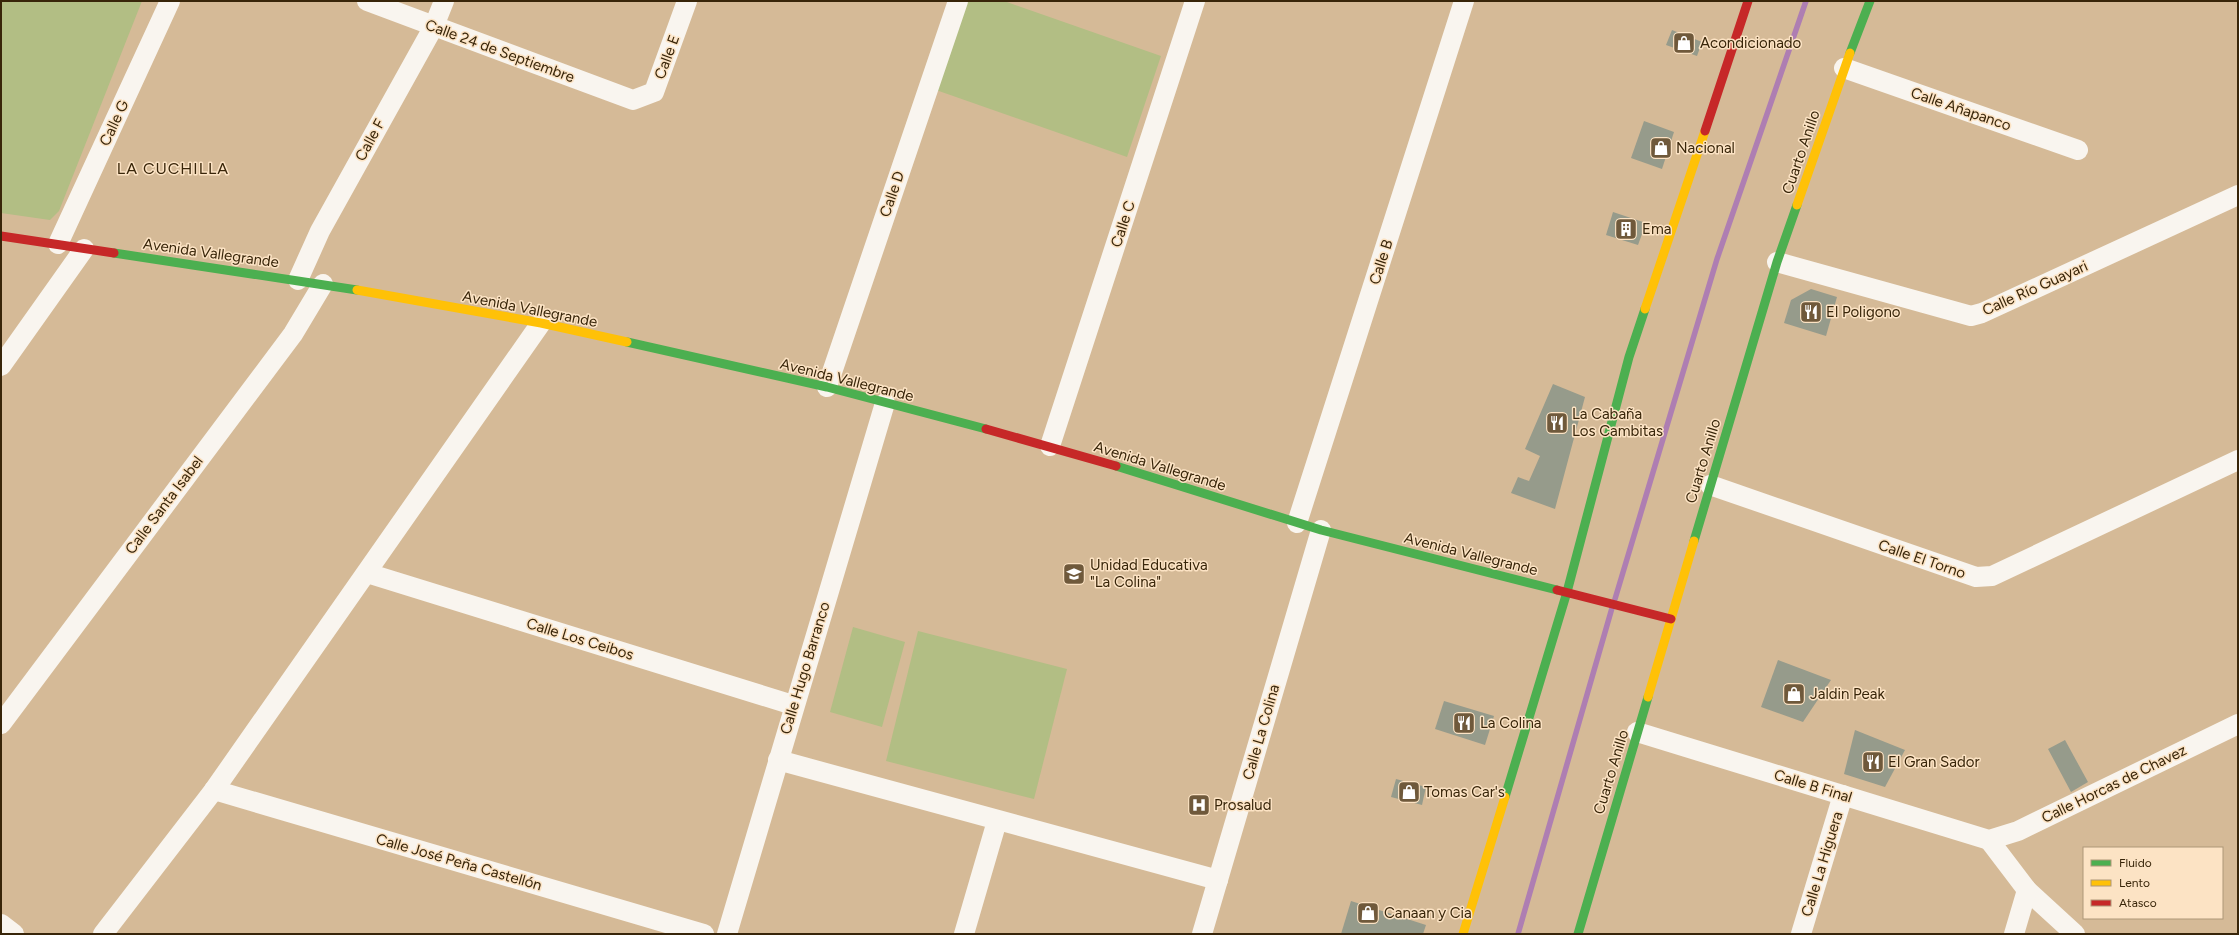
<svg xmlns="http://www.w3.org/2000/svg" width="2239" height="935" font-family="Figtree,sans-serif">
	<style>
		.green { fill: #b2be84 }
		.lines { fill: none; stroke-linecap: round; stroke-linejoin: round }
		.stream { stroke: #ae7eb2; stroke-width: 5.5 }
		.building { fill: #969b8b }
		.street { stroke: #f9f5ef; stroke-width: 20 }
		.fast { stroke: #4caf50; stroke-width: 9 }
		.slow { stroke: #ffc107; stroke-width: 9 }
		.jam { stroke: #c62828; stroke-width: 9 }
		.labels { text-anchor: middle; stroke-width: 3; stroke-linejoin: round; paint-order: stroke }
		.poi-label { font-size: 15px; fill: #382509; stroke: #fce3c4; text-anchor: start }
		.street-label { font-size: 15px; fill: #382509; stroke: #fce3c4 }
		.neighbourhood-label { font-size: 16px; letter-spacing: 1px; fill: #382509; stroke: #fce3c4 }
	</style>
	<rect width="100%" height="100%" fill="#d5ba97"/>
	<g class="green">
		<path d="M1 1H142L59 211 50 220 1 213Z"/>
		<path d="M966 1H1004L1161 56 1127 157 936 90Z"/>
		<path d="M853 627 905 642 882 727 830 712Z"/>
		<path d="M918 631 1067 669 1034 799 886 761Z"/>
	</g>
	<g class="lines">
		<g class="stream">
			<path d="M1615 599 1717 259 1806 1"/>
			<path d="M1518 934 1612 608"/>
		</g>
	</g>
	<g class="building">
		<path d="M1672 30 1702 42 1697 56 1666 45Z"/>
		<path d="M1644 121 1674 132 1662 169 1631 158Z"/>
		<path d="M1613 212 1646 223 1638 245 1606 235Z"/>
		<path d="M1811 289 1837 297 1826 336 1784 323 1791 300Z"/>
		<path d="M1553 384 1585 397 1555 509 1511 493 1518 477 1529 481 1540 456 1525 449Z"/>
		<path d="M1778 660 1831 680 1803 722 1761 707Z"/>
		<path d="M1444 701 1494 716 1485 745 1435 729Z"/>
		<path d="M1855 730 1905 750 1885 787 1844 774Z"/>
		<path d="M2065 740 2088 782 2071 792 2048 749Z"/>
		<path d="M1396 779 1426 787 1422 805 1391 797Z"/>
		<path d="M1351 901 1426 925 1423 934H1341Z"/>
	</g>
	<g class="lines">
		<g class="street">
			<path d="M367 1 633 100 654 92 687 1"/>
			<path d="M1844 68 2078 150"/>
			<path d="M58 244 170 1"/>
			<path d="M1777 262 1971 316 1982 313 2238 195"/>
			<path d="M298 280 320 231 434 26 444 1"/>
			<path d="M1 366 84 249"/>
			<path d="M827 387 958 1"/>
			<path d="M1050 446 1195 1"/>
			<path d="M1710 485 1976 577 1992 576 2238 460"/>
			<path d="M1297 523 1464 1"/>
			<path d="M367 573 793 705"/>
			<path d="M1 724 293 334 323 284"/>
			<path d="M1637 732 1989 840 2018 831 2238 724"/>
			<path d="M778 760 1218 880"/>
			<path d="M214 790 704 934"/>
			<path d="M1989 840 2027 890 2075 934"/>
			<path d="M1 924 14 934"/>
			<path d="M103 934 214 790 541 323"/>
			<path d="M727 934 885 403"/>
			<path d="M964 934 997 821"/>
			<path d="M1202 934 1321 530"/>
			<path d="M1801 934 1843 795"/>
			<path d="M2014 934 2027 890"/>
		</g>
		<g class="fast">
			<path d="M1850 53 1870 1"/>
			<path d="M114 253 357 290"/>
			<path d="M627 342 827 387 986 429"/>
			<path d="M1116 466 1321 530 1557 590"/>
			<path d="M1694 541 1777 262 1797 205"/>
			<path d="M1505 797 1567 592 1629 357 1645 309"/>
			<path d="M1578 934 1648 697"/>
		</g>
		<g class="slow">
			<path d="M1797 205 1850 53"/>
			<path d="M357 290 541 323 627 342"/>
			<path d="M1645 309 1705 131"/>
			<path d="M1648 697 1694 541"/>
			<path d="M1463 934 1505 797"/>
		</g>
		<g class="jam">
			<path d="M1705 131 1748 1"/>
			<path d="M1 236 114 253"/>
			<path d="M986 429 1116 466"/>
			<path d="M1557 590 1671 619"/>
		</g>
	</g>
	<defs>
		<g id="shop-square" transform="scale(1.15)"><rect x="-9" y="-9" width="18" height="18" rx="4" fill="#6f593b" stroke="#fce3c4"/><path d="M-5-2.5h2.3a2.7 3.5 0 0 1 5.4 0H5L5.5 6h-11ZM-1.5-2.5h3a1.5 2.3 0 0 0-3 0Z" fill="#fff"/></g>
		<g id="building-square" transform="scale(1.15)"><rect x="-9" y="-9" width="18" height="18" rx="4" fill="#6f593b" stroke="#fce3c4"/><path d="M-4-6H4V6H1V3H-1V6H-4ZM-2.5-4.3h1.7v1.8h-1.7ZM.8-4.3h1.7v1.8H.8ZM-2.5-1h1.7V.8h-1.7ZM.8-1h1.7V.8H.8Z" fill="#fff"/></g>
		<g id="restaurant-square" transform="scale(1.15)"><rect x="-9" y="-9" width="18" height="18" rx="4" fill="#6f593b" stroke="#fce3c4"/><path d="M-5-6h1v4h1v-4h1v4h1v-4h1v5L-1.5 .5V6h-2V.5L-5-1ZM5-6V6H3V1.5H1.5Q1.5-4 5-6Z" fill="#fff"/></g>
		<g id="school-square" transform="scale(1.15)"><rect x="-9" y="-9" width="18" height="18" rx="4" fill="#6f593b" stroke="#fce3c4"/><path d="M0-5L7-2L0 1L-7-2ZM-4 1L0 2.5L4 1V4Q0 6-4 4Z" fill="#fff"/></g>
		<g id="hospital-square" transform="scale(1.15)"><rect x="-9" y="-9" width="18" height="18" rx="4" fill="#6f593b" stroke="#fce3c4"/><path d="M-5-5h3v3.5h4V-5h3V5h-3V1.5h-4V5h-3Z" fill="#fff"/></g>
	</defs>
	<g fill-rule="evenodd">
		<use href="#shop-square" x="1684" y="43"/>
		<use href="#shop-square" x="1661" y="148"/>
		<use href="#building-square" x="1626" y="229"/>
		<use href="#restaurant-square" x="1811" y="312"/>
		<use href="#restaurant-square" x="1557" y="423"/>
		<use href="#school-square" x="1074" y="574"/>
		<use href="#shop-square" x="1794" y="694"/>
		<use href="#restaurant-square" x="1464" y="723"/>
		<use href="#restaurant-square" x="1873" y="762"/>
		<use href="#shop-square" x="1409" y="792"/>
		<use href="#hospital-square" x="1199" y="805"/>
		<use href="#shop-square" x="1368" y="913"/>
	</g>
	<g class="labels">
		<g class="poi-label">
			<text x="1700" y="48">Acondicionado</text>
			<text x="1676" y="153">Nacional</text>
			<text x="1642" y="234">Ema</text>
			<text x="1826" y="317">El Poligono</text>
			<text x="1572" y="419">La Cabaña<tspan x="1572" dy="17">Los Cambitas</tspan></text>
			<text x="1090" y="570">Unidad Educativa<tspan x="1090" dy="17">"La Colina"</tspan></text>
			<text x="1810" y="699">Jaldin Peak</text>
			<text x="1480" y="728">La Colina</text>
			<text x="1888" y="767">El Gran Sador</text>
			<text x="1424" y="797">Tomas Car's</text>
			<text x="1214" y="810">Prosalud</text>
			<text x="1384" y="918">Canaan y Cia</text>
		</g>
		<g class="street-label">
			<text transform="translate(500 51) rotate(20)" y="5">Calle 24 de Septiembre</text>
			<text transform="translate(667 57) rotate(-70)" y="5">Calle E</text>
			<text transform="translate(1961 109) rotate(19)" y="5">Calle Añapanco</text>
			<text transform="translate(114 123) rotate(-65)" y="5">Calle G</text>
			<text transform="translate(370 140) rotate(-61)" y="5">Calle F</text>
			<text transform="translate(1801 152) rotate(-71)" y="5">Cuarto Anillo</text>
			<text transform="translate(892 194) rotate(-71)" y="5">Calle D</text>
			<text transform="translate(1123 224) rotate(-72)" y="5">Calle C</text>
			<text transform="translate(211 253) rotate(8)" y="5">Avenida Vallegrande</text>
			<text transform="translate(1381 262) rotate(-72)" y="5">Calle B</text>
			<text transform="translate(2035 288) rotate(-24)" y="5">Calle Río Guayari</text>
			<text transform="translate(530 309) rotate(11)" y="5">Avenida Vallegrande</text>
			<text transform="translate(847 380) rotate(14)" y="5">Avenida Vallegrande</text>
			<text transform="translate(1703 461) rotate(-73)" y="5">Cuarto Anillo</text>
			<text transform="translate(1160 466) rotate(17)" y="5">Avenida Vallegrande</text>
			<text transform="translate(164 505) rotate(-53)" y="5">Calle Santa Isabel</text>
			<text transform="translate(1471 554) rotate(14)" y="5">Avenida Vallegrande</text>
			<text transform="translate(1922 559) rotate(19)" y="5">Calle El Torno</text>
			<text transform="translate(580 639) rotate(17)" y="5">Calle Los Ceibos</text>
			<text transform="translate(805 668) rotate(-73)" y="5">Calle Hugo Barranco</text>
			<text transform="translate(1261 732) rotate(-74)" y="5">Calle La Colina</text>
			<text transform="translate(1611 772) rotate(-73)" y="5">Cuarto Anillo</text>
			<text transform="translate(2114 784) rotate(-26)" y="5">Calle Horcas de Chavez</text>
			<text transform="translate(1813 786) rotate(17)" y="5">Calle B Final</text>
			<text transform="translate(459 862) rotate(16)" y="5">Calle José Peña Castellón</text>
			<text transform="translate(1822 864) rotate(-73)" y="5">Calle La Higuera</text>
		</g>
		<g class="neighbourhood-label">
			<text x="173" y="174">LA CUCHILLA</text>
		</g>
	</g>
	<rect width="2239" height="935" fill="none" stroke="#382509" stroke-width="4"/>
	<rect x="2083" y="847" width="140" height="72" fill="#fce3c4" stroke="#ae9779"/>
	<rect x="2091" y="860" width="20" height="6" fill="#4caf50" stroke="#ae9779"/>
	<text x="2119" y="867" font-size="12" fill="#382509">Fluido</text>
	<rect x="2091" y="880" width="20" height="6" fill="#ffc107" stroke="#ae9779"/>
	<text x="2119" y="887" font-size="12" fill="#382509">Lento</text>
	<rect x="2091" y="900" width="20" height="6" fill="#c62828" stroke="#ae9779"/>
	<text x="2119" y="907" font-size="12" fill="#382509">Atasco</text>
</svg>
